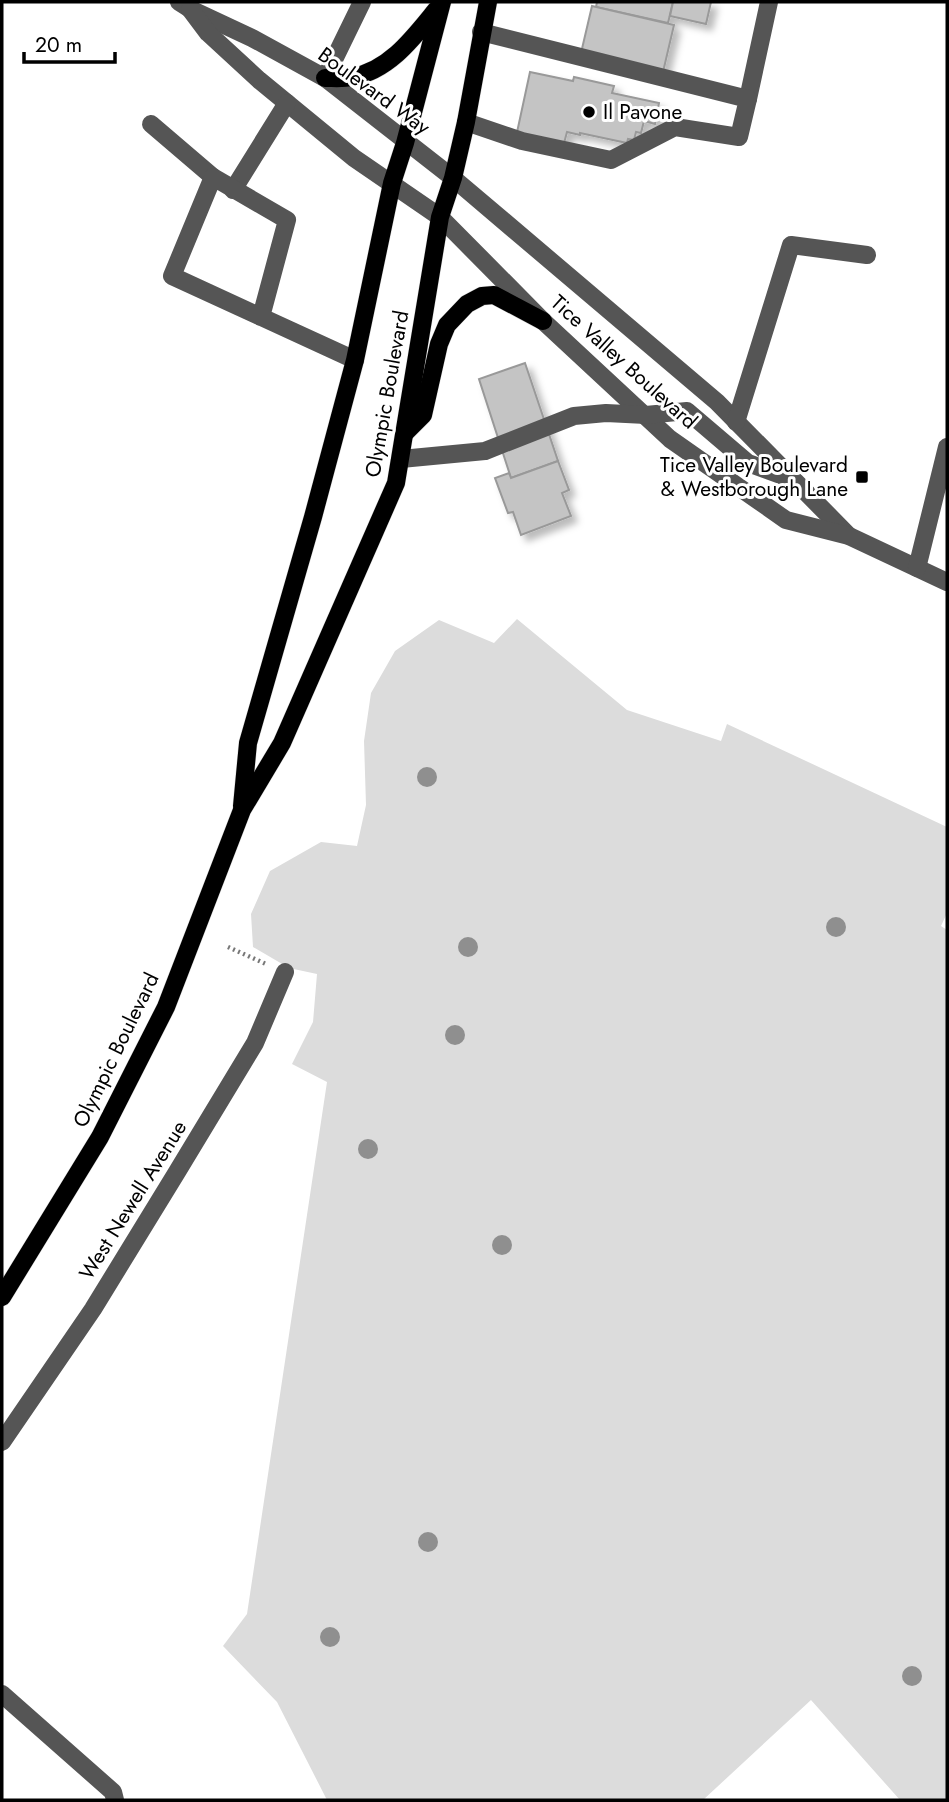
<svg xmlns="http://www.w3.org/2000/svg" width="949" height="1802" font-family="Jost,sans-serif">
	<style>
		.green { fill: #dcdcdc }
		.building { fill: #c4c4c4; stroke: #999; stroke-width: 2; filter: url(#shadow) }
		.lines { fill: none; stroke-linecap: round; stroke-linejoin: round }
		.major-casing { stroke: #dbdbdb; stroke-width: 19 }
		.path { stroke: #777; stroke-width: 4.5; stroke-dasharray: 2 3.5; stroke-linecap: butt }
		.minor { stroke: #555; stroke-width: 18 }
		.major { stroke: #000; stroke-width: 18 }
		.tree { fill: #8f8f8f }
		.poi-dot { fill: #000; stroke: #fff; stroke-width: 2.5 }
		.labels { text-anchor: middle; stroke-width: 6; stroke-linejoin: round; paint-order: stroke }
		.street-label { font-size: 21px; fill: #000; stroke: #fff }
		.poi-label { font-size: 21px; fill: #000; stroke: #fff; text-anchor: start }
	</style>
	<defs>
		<filter id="shadow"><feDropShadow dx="6" dy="6" stdDeviation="3.5" flood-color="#0004"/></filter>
	</defs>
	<rect width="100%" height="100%" fill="#fff"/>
	<path class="green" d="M517 619 627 710 721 741 727 724 947 827V913L941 926 947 930V1800H900L811 1700 703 1800H327L277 1702 223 1646 247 1614 327 1082 292 1064 313 1022 317 974 289 968 253 947 251 914 270 871 321 842 357 846 366 805 364 741 371 693 395 651 439 620 494 643Z"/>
	<g class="building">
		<path d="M597 2H673L668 23 596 7Z"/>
		<path d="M673 2H711L706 24 670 16Z"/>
		<path d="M592 6 674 25 663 72 581 53Z"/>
		<path d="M530 72 573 81 574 77 614 86 612 93 659 103 655 124 644 121 641 133 636 132 634 140 628 139 627 143 580 133V135L567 132 563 147 516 137Z"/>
		<path d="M525 363 558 461 511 478 479 379Z"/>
		<path d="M558 461 569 490 562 493 571 516 521 535 513 512 508 513 495 478 509 473 511 478Z"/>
	</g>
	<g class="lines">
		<g class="major-casing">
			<g id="major">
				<path d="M325 78C334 78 343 79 352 77 389 71 414 37 436 10"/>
				<path d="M405 433 423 415 439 344 447 325 467 304 482 296 494 295 543 321"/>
				<path d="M242 806 248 743 313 517 355 360 392 183 405 143 442 2"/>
				<path d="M2 1297 100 1137 166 1007 242 810 282 743 396 483 440 217 453 178 466 122 488 2"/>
			</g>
		</g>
		<path class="path" d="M228 947 266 964"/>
		<g class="minor">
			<path d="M179 2 190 9 252 38 325 78 453 178 717 402 849 536"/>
			<path d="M190 9 208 33 259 80 354 158 440 217 543 321 670 439 786 520 849 536 947 582"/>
			<path d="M325 78 362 2"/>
			<path d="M748 99 769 2"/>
			<path d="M466 122 522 141 611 160 675 127 739 137 748 99 481 32"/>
			<path d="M151 124 213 177"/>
			<path d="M233 190 287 103"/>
			<path d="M261 317 287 220 213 177 172 276C233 304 294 332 355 360"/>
			<path d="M736 422 791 245 867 255"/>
			<path d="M401 459 485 451 574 416 606 413 646 415 687 411 748 463 789 478"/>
			<path d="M917 568 947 447"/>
			<path d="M2 1442 93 1309 177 1172 255 1043 285 972"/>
			<path d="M2 1694 113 1792 115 1800"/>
		</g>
		<use href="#major" class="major"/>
	</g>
	<g class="tree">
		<circle cx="427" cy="777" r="10"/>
		<circle cx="836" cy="927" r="10"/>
		<circle cx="468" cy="947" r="10"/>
		<circle cx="455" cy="1035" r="10"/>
		<circle cx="368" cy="1149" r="10"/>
		<circle cx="502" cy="1245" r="10"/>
		<circle cx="428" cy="1542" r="10"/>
		<circle cx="330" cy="1637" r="10"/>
		<circle cx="912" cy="1676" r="10"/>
	</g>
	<g class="poi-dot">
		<circle cx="589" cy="112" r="7"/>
		<rect x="855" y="470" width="14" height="14" rx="3.5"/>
	</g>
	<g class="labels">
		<g class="street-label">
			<text transform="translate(374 91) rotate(36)" y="7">Boulevard Way</text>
			<text transform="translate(624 362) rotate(42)" y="7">Tice Valley Boulevard</text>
			<text transform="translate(387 394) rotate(-80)" y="7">Olympic Boulevard</text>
			<text transform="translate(116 1050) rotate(-64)" y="7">Olympic Boulevard</text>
			<text transform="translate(133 1200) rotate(-58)" y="7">West Newell Avenue</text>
		</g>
		<g class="poi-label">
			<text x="603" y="119">Il Pavone</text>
			<text x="848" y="472" text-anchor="end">Tice Valley Boulevard<tspan x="848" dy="24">&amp; Westborough Lane</tspan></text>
		</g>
	</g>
	<rect width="949" height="1802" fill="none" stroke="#000000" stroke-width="7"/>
	<path d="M24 52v10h91v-10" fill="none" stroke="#000000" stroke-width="3.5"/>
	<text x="35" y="52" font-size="21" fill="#000000" stroke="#ffffff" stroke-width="5" paint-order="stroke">20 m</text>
</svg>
